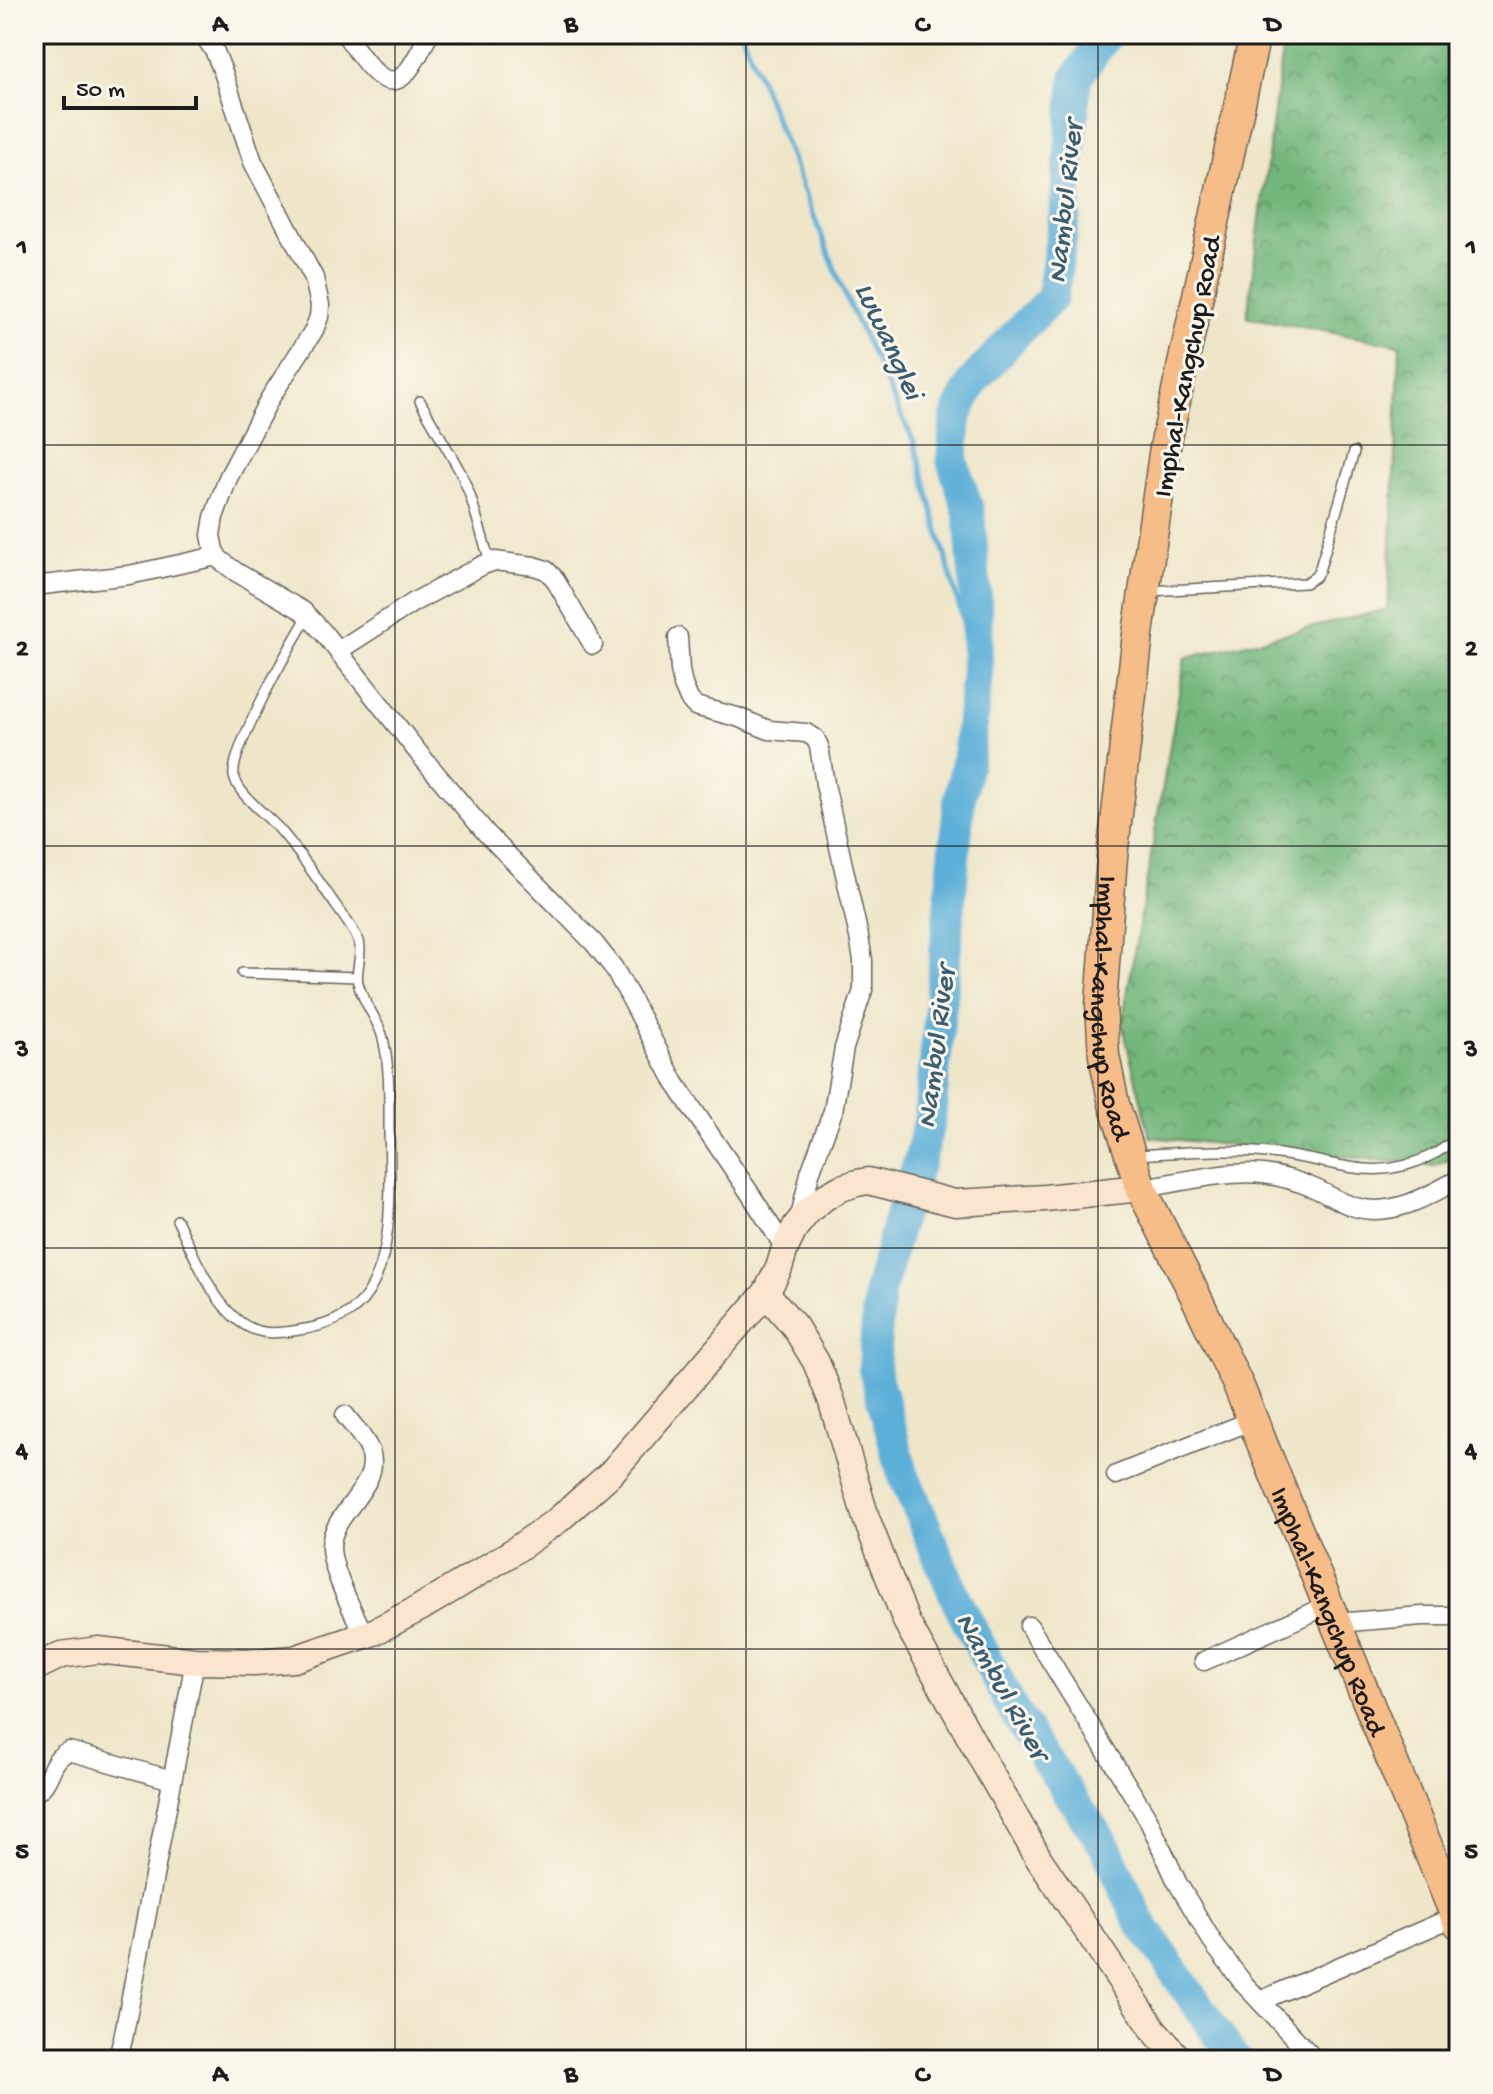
<svg xmlns="http://www.w3.org/2000/svg" width="1493" height="2094" font-family="'Gochi Hand',sans-serif">
	<style>
		.forest { fill: url(#forest-crowns); stroke: #486a4c; stroke-width: 2 }
		.lines { fill: none; stroke-linecap: round; stroke-linejoin: round }
		.stream { stroke: #5cafd8; stroke-width: 5 }
		.river { stroke: #5cafd8; stroke-width: 32 }
		.lane-casing { stroke: #666359; stroke-width: 12 }
		.street-casing { stroke: #666359; stroke-width: 21 }
		.secondary-casing { stroke: #666359; stroke-width: 29 }
		.primary-casing { stroke: #666359; stroke-width: 33 }
		.lane { stroke: #fff; stroke-width: 9 }
		.street { stroke: #fff; stroke-width: 18 }
		.secondary { stroke: #fce5cf; stroke-width: 26 }
		.primary { stroke: #f7bd88; stroke-width: 30 }
		.grid { fill: none; stroke: #1c1c1c; stroke-width: 2; stroke-opacity: 0.55 }
		.labels { text-anchor: middle; stroke-width: 6; stroke-linejoin: round; paint-order: stroke }
		.street-label { font-size: 28px; fill: #1c1c1c; stroke: #fbf7ec }
		.water-label { font-size: 30px; font-style: italic; fill: #395e71; stroke: #fbf7ec }
		.neatline { fill: none; stroke: #1c1c1c; stroke-width: 3 }
		.grid-label { font-size: 26px; text-anchor: middle; font-weight: bold; fill: #1c1c1c }
	</style>
	<defs>
		<pattern id="forest-crowns" width="20" height="18" patternUnits="userSpaceOnUse" patternTransform="scale(2)"><rect width="20" height="18" fill="#73b77b"/><path d="M2 6a3 3 0 1 1 6 0M12 15a3 3 0 1 1 6 0" fill="none" stroke="#5e9464"/></pattern>
	</defs>
	<rect width="100%" height="100%" fill="#fbf7ec"/>
	<filter id="ink" filterUnits="userSpaceOnUse"><feTurbulence type="fractalNoise" baseFrequency=".0125" numOctaves="2"/><feDisplacementMap in="SourceGraphic" scale="16" xChannelSelector="R" yChannelSelector="G"/><feConvolveMatrix kernelMatrix="1 2 1 2 8 2 1 2 1" color-interpolation-filters="sRGB"/></filter>
	<filter id="wash" filterUnits="userSpaceOnUse"><feTurbulence type="fractalNoise" baseFrequency=".006" numOctaves="4" result="noise"/><feDisplacementMap in="SourceGraphic" scale="32" xChannelSelector="R" yChannelSelector="G"/><feGaussianBlur stdDeviation="1.8" result="paint"/><feColorMatrix in="noise" values="0 0 0 0 0 0 0 0 0 0 0 0 0 0 0 0 0 1.4 0 .05"/><feComposite in="paint" operator="in"/></filter>
	<g filter="url(#wash)">
		<rect width="100%" height="100%" fill="#efe6c9"/>
		<path class="forest" d="M1288 34H1459V1155L1435 1166 1150 1137 1122 1024 1185 658 1388 609 1400 345 1247 317 1284 36Z"/>
		<g class="lines">
			<path class="stream" d="M742 34 849 305 914 442 977 672"/>
			<path class="river" d="M1107 34 1076 78 1065 213 1052 298 1016 334 973 381 956 417 952 460 969 512 976 598 977 672 968 756 959 803 930 1118 920 1158 900 1217 879 1292 874 1369 903 1474 958 1603 1015 1714 1106 1848 1139 1920 1235 2060"/>
		</g>
	</g>
	<g filter="url(#ink)">
		<g class="lines">
			<g class="lane-casing">
				<g id="lane">
					<path d="M420 401 461 473 470 495 490 562"/>
					<path d="M1148 591 1305 583 1315 577 1319 571 1354 452"/>
					<path d="M242 973 357 977"/>
					<path d="M1137 1155C1184 1152 1231 1148 1278 1154 1338 1161 1375 1185 1434 1154 1443 1150 1451 1142 1459 1136"/>
					<path d="M177 1220C195 1255 219 1325 263 1332 274 1334 287 1332 299 1330 322 1327 347 1318 363 1300 396 1260 390 1178 389 1129 389 1099 390 1068 383 1038 378 1019 363 1003 358 983 355 969 363 956 359 941 352 927 342 914 332 900 316 877 300 853 281 831 269 817 237 794 234 776 230 750 292 643 308 616"/>
				</g>
			</g>
			<g class="street-casing">
				<g id="street">
					<path d="M203 34 215 52 223 72 253 162 314 278 320 305 319 317 314 330 270 398 228 478 214 517 211 535 214 550 219 559 236 572 303 611 322 631 421 756 487 834 594 943 613 967 629 995 675 1083 749 1192 785 1248"/>
					<path d="M345 34C358 50 383 99 406 73 416 62 422 47 429 34"/>
					<path d="M34 586 129 575 217 556"/>
					<path d="M678 637 680 670 683 685 689 699 695 706 737 717 769 730 806 733 815 738 819 746 825 784 859 937 863 960V990L844 1048 833 1111 810 1173 799 1221"/>
					<path d="M338 651 414 602 483 565 495 561 534 566 546 570 554 578 593 645"/>
					<path d="M1141 1188C1178 1183 1226 1170 1263 1174 1280 1176 1300 1182 1316 1189 1329 1195 1341 1203 1355 1207 1391 1218 1429 1196 1459 1179"/>
					<path d="M345 1415C353 1426 365 1438 370 1451 383 1486 331 1512 331 1547 331 1570 354 1613 364 1635"/>
					<path d="M1116 1475 1253 1420"/>
					<path d="M1336 1623 1422 1616H1459"/>
					<path d="M1029 1626 1148 1819 1177 1882 1215 1946 1244 1984 1315 2060"/>
					<path d="M1204 1661 1328 1605"/>
					<path d="M34 1793C53 1784 48 1759 69 1751L172 1780"/>
					<path d="M1260 2001 1456 1916"/>
					<path d="M117 2060 123 2039 195 1661"/>
				</g>
			</g>
			<g class="secondary-casing">
				<g id="secondary">
					<path d="M766 1293 795 1327 816 1362 831 1399 866 1518 906 1621 982 1759 1039 1859 1154 2030 1180 2060"/>
					<path d="M34 1668 61 1655 98 1650 195 1661 254 1662 294 1659 374 1632 420 1608 511 1553 558 1520 583 1498 611 1473 766 1293 779 1268 785 1248 796 1226 809 1210 825 1197 841 1188 857 1183 868 1181 955 1203 1045 1198 1141 1188"/>
				</g>
			</g>
			<g class="primary-casing">
				<g id="primary">
					<path id="s1" d="M1255 34 1165 447 1138 634 1112 857 1101 1005 1104 1056 1114 1104 1141 1188 1195 1295 1239 1387 1459 1924"/>
				</g>
			</g>
			<use href="#lane" class="lane"/>
			<use href="#street" class="street"/>
			<use href="#secondary" class="secondary"/>
			<use href="#primary" class="primary"/>
		</g>
	</g>
	<path class="grid" d="M395 34V2060M746 34V2060M1098 34V2060M34 445H1459M34 846H1459M34 1248H1459M34 1649H1459"/>
	<g class="labels">
		<g class="street-label">
			<text transform="translate(1185 366) rotate(-79)" y="10">Imphal-Kangchup Road</text>
			<text dy="10" stroke="none"><textPath href="#s1" startOffset="988">Imphal-Kangchup Road</textPath></text>
			<text dy="10" stroke="none"><textPath href="#s1" startOffset="1636">Imphal-Kangchup Road</textPath></text>
		</g>
		<g class="water-label">
			<text transform="translate(1063 202) rotate(-84)" y="10">Nambul River</text>
			<text transform="translate(891 340) rotate(65)" y="10">Luwanglei</text>
			<text transform="translate(934 1047) rotate(-83)" y="10">Nambul River</text>
			<text transform="translate(1004 1685) rotate(61)" y="10">Nambul River</text>
		</g>
	</g>
	<rect width="1493" height="2094" fill="none" stroke="#fbf7ec" stroke-width="88"/>
	<path d="M64 96v12h132v-12" fill="none" stroke="#1c1c1c" stroke-width="4"/>
	<text x="76" y="96" font-size="24" fill="#1c1c1c" stroke="#fbf7ec" stroke-width="6" paint-order="stroke">50 m</text>
	<rect x="44" y="44" width="1405" height="2006" class="neatline"/>
	<g class="grid-label">
		<text x="220" y="31">A</text>
		<text x="571" y="31">B</text>
		<text x="922" y="31">C</text>
		<text x="1273" y="31">D</text>
		<text x="22" y="254">1</text>
		<text x="1471" y="254">1</text>
		<text x="22" y="655">2</text>
		<text x="1471" y="655">2</text>
		<text x="22" y="1056">3</text>
		<text x="1471" y="1056">3</text>
		<text x="22" y="1457">4</text>
		<text x="1471" y="1457">4</text>
		<text x="22" y="1858">5</text>
		<text x="1471" y="1858">5</text>
		<text x="220" y="2081">A</text>
		<text x="571" y="2081">B</text>
		<text x="922" y="2081">C</text>
		<text x="1273" y="2081">D</text>
	</g>
</svg>
